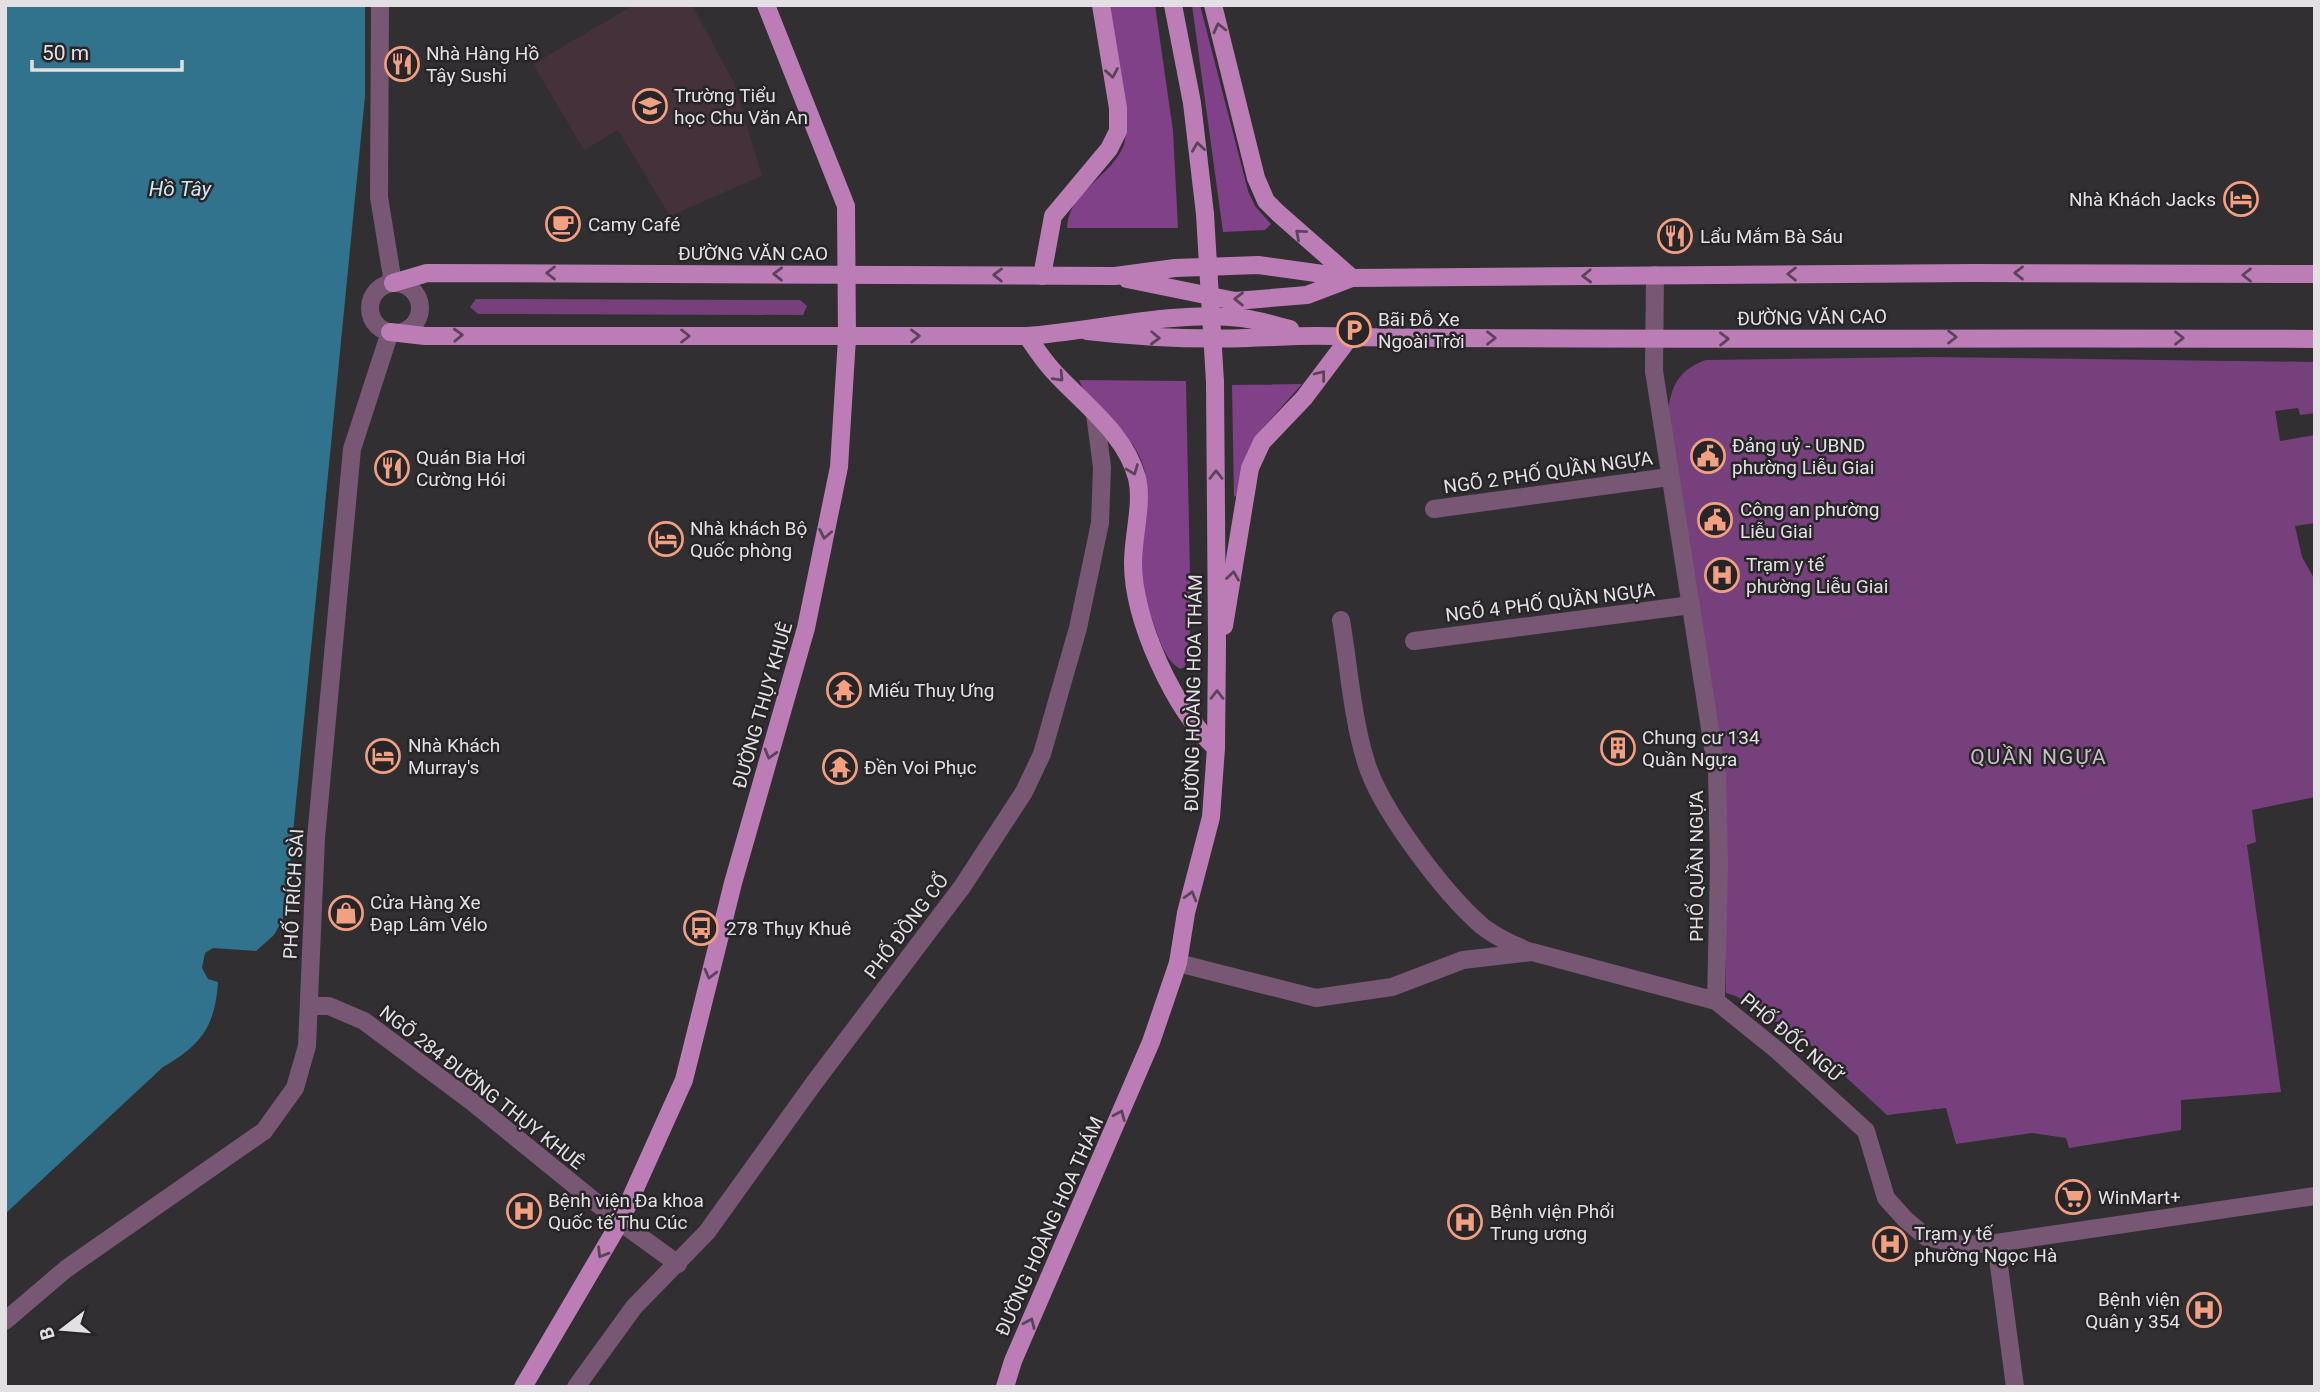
<svg xmlns="http://www.w3.org/2000/svg" width="2320" height="1392" font-family="Roboto,sans-serif">
	<style>
		.education { fill: #443139 }
		.green { fill: #76407c }
		.forest { fill: #804188 }
		.water { fill: #31728d }
		.lines { fill: none; stroke-linecap: round; stroke-linejoin: round }
		.minor { stroke: #775774; stroke-width: 18 }
		.major { stroke: #bc7db7; stroke-width: 18 }
		.major-bridge { stroke: #bc7db7; stroke-width: 18 }
		.oneway { stroke: #5b4459 }
		.labels { text-anchor: middle; stroke-width: 5; stroke-linejoin: round; paint-order: stroke }
		.poi-label { font-size: 19px; fill: #e2e0e2; stroke: #272527; text-anchor: start }
		.street-label { font-size: 19px; fill: #e2e0e2; stroke: #272527 }
		.water-label { font-size: 21px; font-style: italic; fill: #cde7f3; stroke: #272527 }
		.neighbourhood-label { font-size: 21px; letter-spacing: 2px; fill: #c2bfc3; stroke: #272527 }
	</style>
	<rect width="100%" height="100%" fill="#312f31"/>
	<path class="education" d="M634 5H692L734 83 762 176 670 216 618 130 584 150 533 64Z"/>
	<g class="green">
		<path d="M476 299 800 300 807 306 803 315 478 314 470 307Z"/>
		<path d="M1929 357 2315 362V413L2300 415 2298 408 2275 411 2280 441 2315 435V523L2295 526 2302 557 2315 580V797L2252 810 2256 842 2247 845 2281 1092 2181 1100V1130L2069 1148 2066 1138 2032 1133 1956 1144 1946 1108 1887 1115 1811 1045 1736 996 1726 993V773L1668 412C1671 385 1680 369 1706 360Z"/>
	</g>
	<g class="forest">
		<path d="M1103 5H1155L1173 131 1178 228H1067C1068 192 1111 177 1124 145 1133 119 1109 36 1103 5Z"/>
		<path d="M1192 5H1200L1248 191 1255 206 1271 224 1265 230 1223 232Z"/>
		<path d="M1079 380 1186 381 1191 625 1185 667 1180 669C1167 661 1162 647 1157 633 1149 612 1141 590 1141 566 1140 538 1148 509 1146 480 1143 434 1095 418 1079 380Z"/>
		<path d="M1302 384 1255 437 1238 495 1234 497 1232 385Z"/>
	</g>
	<path class="water" d="M5 5H365V96L285 915 274 935 256 951 213 948 205 953 202 968 208 979 218 982C215 1027 201 1045 163 1067L5 1214Z"/>
	<g class="lines">
		<g class="minor">
			<path d="M380 5 379 197 393 283"/>
			<path d="M1655 275 1654 371 1717 773 1719 865 1716 1001"/>
			<circle cx="395" cy="308" r="25"/>
			<path d="M1434 509 1669 477"/>
			<path d="M1341 620C1349 667 1352 717 1366 762 1380 809 1444 893 1482 926 1496 937 1512 944 1528 951"/>
			<path d="M1414 641 1691 605"/>
			<path d="M1178 963 1316 998 1392 987 1463 960 1532 952 1716 1001 1778 1051 1866 1131 1886 1198 1905 1219 1926 1237 1963 1245 1996 1243 2315 1196"/>
			<path d="M309 1006H329L364 1021 471 1101 620 1222 678 1264"/>
			<path d="M1996 1243 2015 1387"/>
			<path d="M5 1321 66 1269 264 1131 295 1088 307 1046 316 838 352 449 390 332"/>
			<path d="M576 1387 634 1307 707 1232 814 1083 962 887 1024 792 1042 754 1078 628 1100 523 1102 467 1095 414"/>
		</g>
		<g class="major">
			<path d="M1173 5 1192 103 1205 214"/>
			<path d="M1213 5 1256 178 1266 201 1278 213 1352 278"/>
			<path d="M1042 276 1053 216 1109 149 1118 131V108L1101 5"/>
			<path d="M1127 279 1235 301 1307 295 1349 279"/>
			<path d="M393 283 427 273 1115 276 1175 268 1258 265 1352 278 1973 273 2315 274"/>
			<path d="M1087 331C1140 337 1193 340 1248 338 1282 337 1315 334 1350 337 1671 341 1993 337 2315 339"/>
			<path d="M390 332 425 336H1027C1094 331 1175 310 1242 318 1258 320 1274 325 1290 329"/>
			<path d="M1027 336C1036 349 1045 363 1056 374 1085 405 1126 435 1137 478 1143 503 1133 536 1133 563 1133 620 1174 710 1216 748"/>
			<path d="M1224 626 1250 468 1262 442 1304 398 1350 337"/>
			<path d="M523 1387 620 1222 684 1080 733 883 806 628 839 467 847 338 846 206 766 5"/>
			<path d="M1005 1387 1013 1361 1151 1042 1178 963 1186 913 1211 817 1216 748 1217 642 1215 382"/>
		</g>
		<path class="major-bridge" d="M1205 214 1215 382"/>
	</g>
	<defs><path id="oneway-chevron" d="M-2-3.5L2.5 0L-2 3.5" fill="none" stroke-width="1.6" stroke-linecap="round" stroke-linejoin="round" transform="scale(1.75)"/></defs>
	<g class="oneway">
		<use href="#oneway-chevron" transform="translate(1219 28) rotate(-104)"/>
		<use href="#oneway-chevron" transform="translate(1112 73) rotate(80)"/>
		<use href="#oneway-chevron" transform="translate(1198 147) rotate(-98)"/>
		<use href="#oneway-chevron" transform="translate(1300 234) rotate(-139)"/>
		<use href="#oneway-chevron" transform="translate(551 273) rotate(-180)"/>
		<use href="#oneway-chevron" transform="translate(2019 273) rotate(-179)"/>
		<use href="#oneway-chevron" transform="translate(778 274) rotate(-179)"/>
		<use href="#oneway-chevron" transform="translate(1792 274) rotate(-180)"/>
		<use href="#oneway-chevron" transform="translate(998 275) rotate(-179)"/>
		<use href="#oneway-chevron" transform="translate(2247 275) rotate(180)"/>
		<use href="#oneway-chevron" transform="translate(1587 276) rotate(178)"/>
		<use href="#oneway-chevron" transform="translate(1239 299) rotate(-179)"/>
		<use href="#oneway-chevron" transform="translate(458 335) rotate(-2)"/>
		<use href="#oneway-chevron" transform="translate(685 336)"/>
		<use href="#oneway-chevron" transform="translate(915 336) rotate(-1)"/>
		<use href="#oneway-chevron" transform="translate(1952 337)"/>
		<use href="#oneway-chevron" transform="translate(1155 338) rotate(2)"/>
		<use href="#oneway-chevron" transform="translate(1491 338)"/>
		<use href="#oneway-chevron" transform="translate(2179 338)"/>
		<use href="#oneway-chevron" transform="translate(1724 339) rotate(-1)"/>
		<use href="#oneway-chevron" transform="translate(1321 375) rotate(-52)"/>
		<use href="#oneway-chevron" transform="translate(1059 377) rotate(47)"/>
		<use href="#oneway-chevron" transform="translate(1133 470) rotate(69)"/>
		<use href="#oneway-chevron" transform="translate(1216 475) rotate(-90)"/>
		<use href="#oneway-chevron" transform="translate(825 534) rotate(101)"/>
		<use href="#oneway-chevron" transform="translate(1233 576) rotate(-82)"/>
		<use href="#oneway-chevron" transform="translate(1217 695) rotate(-90)"/>
		<use href="#oneway-chevron" transform="translate(770 754) rotate(106)"/>
		<use href="#oneway-chevron" transform="translate(1191 896) rotate(-74)"/>
		<use href="#oneway-chevron" transform="translate(710 974) rotate(104)"/>
		<use href="#oneway-chevron" transform="translate(1120 1115) rotate(-67)"/>
		<use href="#oneway-chevron" transform="translate(602 1253) rotate(121)"/>
		<use href="#oneway-chevron" transform="translate(1030 1323) rotate(-66)"/>
	</g>
	<defs>
		<g id="restaurant-ring" transform="scale(1.75)"><circle r="9.5" fill="#272527" stroke="#f2a081" stroke-width="1.5"/><path d="M-5-6h1v4h1v-4h1v4h1v-4h1v5L-1.5 .5V6h-2V.5L-5-1ZM5-6V6H3V1.5H1.5Q1.5-4 5-6Z" fill="#f2a081"/></g>
		<g id="school-ring" transform="scale(1.75)"><circle r="9.5" fill="#272527" stroke="#f2a081" stroke-width="1.5"/><path d="M0-5L7-2L0 1L-7-2ZM-4 1L0 2.5L4 1V4Q0 6-4 4Z" fill="#f2a081"/></g>
		<g id="hotel-ring" transform="scale(1.75)"><circle r="9.5" fill="#272527" stroke="#f2a081" stroke-width="1.5"/><path d="M-6-4.5h1.5V1H6V5H4.5V3h-9V5H-6ZM-4 0a1.8 1.8 0 1 1 3.6 0ZM.5 0V-2.5h3Q6-2.5 6 0Z" fill="#f2a081"/></g>
		<g id="cafe-ring" transform="scale(1.75)"><circle r="9.5" fill="#272527" stroke="#f2a081" stroke-width="1.5"/><path d="M-5.5-4.5H6V0H3Q3 3.5 0 3.5H-2.5Q-5.5 3.5-5.5 0ZM3-3.2v2h1.7v-2ZM-6 4.5H4V6H-6Z" fill="#f2a081"/></g>
		<g id="parking-ring" transform="scale(1.75)"><circle r="9.5" fill="#272527" stroke="#f2a081" stroke-width="1.5"/><path d="M-3.5-5.5H1a3.5 3.5 0 0 1 0 7H-1V5.5H-3.5ZM-1-3.4V-.6H.8a1.4 1.4 0 0 0 0-2.8Z" fill="#f2a081"/></g>
		<g id="civic-ring" transform="scale(1.75)"><circle r="9.5" fill="#272527" stroke="#f2a081" stroke-width="1.5"/><path d="M-.6-6.5H3V-4.5H.6V-3L4-1V1h2V6H-6V1h2V-1L-.6-3ZM-1.2 2.5V6h2.4V2.5Z" fill="#f2a081"/></g>
		<g id="hospital-ring" transform="scale(1.75)"><circle r="9.5" fill="#272527" stroke="#f2a081" stroke-width="1.5"/><path d="M-5-5h3v3.5h4V-5h3V5h-3V1.5h-4V5h-3Z" fill="#f2a081"/></g>
		<g id="temple-ring" transform="scale(1.75)"><circle r="9.5" fill="#272527" stroke="#f2a081" stroke-width="1.5"/><path d="M0-6L5-2H3V0L6.5 2.5H4V6H1.5V3h-3V6H-4V2.5H-6.5L-3 0V-2H-5Z" fill="#f2a081"/></g>
		<g id="building-ring" transform="scale(1.75)"><circle r="9.5" fill="#272527" stroke="#f2a081" stroke-width="1.5"/><path d="M-4-6H4V6H1V3H-1V6H-4ZM-2.5-4.3h1.7v1.8h-1.7ZM.8-4.3h1.7v1.8H.8ZM-2.5-1h1.7V.8h-1.7ZM.8-1h1.7V.8H.8Z" fill="#f2a081"/></g>
		<g id="shop-ring" transform="scale(1.75)"><circle r="9.5" fill="#272527" stroke="#f2a081" stroke-width="1.5"/><path d="M-5-2.5h2.3a2.7 3.5 0 0 1 5.4 0H5L5.5 6h-11ZM-1.5-2.5h3a1.5 2.3 0 0 0-3 0Z" fill="#f2a081"/></g>
		<g id="bus-ring" transform="scale(1.75)"><circle r="9.5" fill="#272527" stroke="#f2a081" stroke-width="1.5"/><path d="M-5-6H5V4H4V6H2V4H-2V6H-4V4H-5ZM-3.5-4V0h7V-4ZM-3.5 1.2v1.5H-2V1.2ZM2 1.2v1.5H3.5V1.2Z" fill="#f2a081"/></g>
		<g id="supermarket-ring" transform="scale(1.75)"><circle r="9.5" fill="#272527" stroke="#f2a081" stroke-width="1.5"/><path d="M-6-5.5h2.5l.6 2H6L4.5 2H-2.5L-4.4-4H-6ZM-1.5 3.2a1.3 1.3 0 1 0 .1 0ZM3 3.2a1.3 1.3 0 1 0 .1 0Z" fill="#f2a081"/></g>
	</defs>
	<g fill-rule="evenodd">
		<use href="#restaurant-ring" x="402" y="64"/>
		<use href="#school-ring" x="650" y="106"/>
		<use href="#hotel-ring" x="2241" y="199"/>
		<use href="#cafe-ring" x="563" y="224"/>
		<use href="#restaurant-ring" x="1675" y="236"/>
		<use href="#parking-ring" x="1354" y="330"/>
		<use href="#civic-ring" x="1708" y="456"/>
		<use href="#restaurant-ring" x="392" y="468"/>
		<use href="#civic-ring" x="1715" y="520"/>
		<use href="#hotel-ring" x="666" y="539"/>
		<use href="#hospital-ring" x="1722" y="575"/>
		<use href="#temple-ring" x="844" y="690"/>
		<use href="#building-ring" x="1618" y="748"/>
		<use href="#hotel-ring" x="383" y="756"/>
		<use href="#temple-ring" x="840" y="767"/>
		<use href="#shop-ring" x="346" y="913"/>
		<use href="#bus-ring" x="701" y="928"/>
		<use href="#supermarket-ring" x="2073" y="1197"/>
		<use href="#hospital-ring" x="524" y="1211"/>
		<use href="#hospital-ring" x="1465" y="1222"/>
		<use href="#hospital-ring" x="1890" y="1244"/>
		<use href="#hospital-ring" x="2204" y="1310"/>
	</g>
	<g class="labels">
		<g class="poi-label">
			<text x="426" y="60">Nhà Hàng Hồ<tspan x="426" dy="22">Tây Sushi</tspan></text>
			<text x="674" y="102">Trường Tiểu<tspan x="674" dy="22">học Chu Văn An</tspan></text>
			<text x="2216" y="206" text-anchor="end">Nhà Khách Jacks</text>
			<text x="588" y="231">Camy Café</text>
			<text x="1700" y="243">Lẩu Mắm Bà Sáu</text>
			<text x="1378" y="326">Bãi Đỗ Xe<tspan x="1378" dy="22">Ngoài Trời</tspan></text>
			<text x="1732" y="452">Đảng uỷ - UBND<tspan x="1732" dy="22">phường Liễu Giai</tspan></text>
			<text x="416" y="464">Quán Bia Hơi<tspan x="416" dy="22">Cường Hói</tspan></text>
			<text x="1740" y="516">Công an phường<tspan x="1740" dy="22">Liễu Giai</tspan></text>
			<text x="690" y="535">Nhà khách Bộ<tspan x="690" dy="22">Quốc phòng</tspan></text>
			<text x="1746" y="571">Trạm y tế<tspan x="1746" dy="22">phường Liễu Giai</tspan></text>
			<text x="868" y="697">Miếu Thuỵ Ưng</text>
			<text x="1642" y="744">Chung cư 134<tspan x="1642" dy="22">Quần Ngựa</tspan></text>
			<text x="408" y="752">Nhà Khách<tspan x="408" dy="22">Murray's</tspan></text>
			<text x="864" y="774">Đền Voi Phục</text>
			<text x="370" y="909">Cửa Hàng Xe<tspan x="370" dy="22">Đạp Lâm Vélo</tspan></text>
			<text x="726" y="935">278 Thụy Khuê</text>
			<text x="2098" y="1204">WinMart+</text>
			<text x="548" y="1207">Bệnh viện Đa khoa<tspan x="548" dy="22">Quốc tế Thu Cúc</tspan></text>
			<text x="1490" y="1218">Bệnh viện Phổi<tspan x="1490" dy="22">Trung ương</tspan></text>
			<text x="1914" y="1240">Trạm y tế<tspan x="1914" dy="22">phường Ngọc Hà</tspan></text>
			<text x="2180" y="1306" text-anchor="end">Bệnh viện<tspan x="2180" dy="22">Quân y 354</tspan></text>
		</g>
		<g class="street-label">
			<text x="753" y="260">ĐƯỜNG VĂN CAO</text>
			<text transform="translate(1812 317) rotate(-1)" y="7">ĐƯỜNG VĂN CAO</text>
			<text transform="translate(1548 472) rotate(-8)" y="7">NGÕ 2 PHỐ QUẦN NGỰA</text>
			<text transform="translate(1550 602) rotate(-7)" y="7">NGÕ 4 PHỐ QUẦN NGỰA</text>
			<text transform="translate(1193 693) rotate(-89)" y="7">ĐƯỜNG HOÀNG HOA THÁM</text>
			<text transform="translate(762 705) rotate(-74)" y="7">ĐƯỜNG THỤY KHUÊ</text>
			<text transform="translate(1696 866) rotate(-90)" y="7">PHỐ QUẦN NGỰA</text>
			<text transform="translate(293 894) rotate(-87)" y="7">PHỐ TRÍCH SÀI</text>
			<text transform="translate(906 926) rotate(-53)" y="7">PHỐ ĐỒNG CỔ</text>
			<text transform="translate(1792 1037) rotate(40)" y="7">PHỐ ĐỐC NGỮ</text>
			<text transform="translate(482 1087) rotate(38)" y="7">NGÕ 284 ĐƯỜNG THỤY KHUÊ</text>
			<text transform="translate(1049 1226) rotate(-66)" y="7">ĐƯỜNG HOÀNG HOA THÁM</text>
		</g>
		<g class="water-label">
			<text x="180" y="196">Hồ Tây</text>
		</g>
		<g class="neighbourhood-label">
			<text x="2039" y="764">QUẦN NGỰA</text>
		</g>
	</g>
	<rect width="2320" height="1392" fill="none" stroke="#e2e0e2" stroke-width="14"/>
	<g transform="translate(63 1329) rotate(254)" stroke="#272527" stroke-width="5" paint-order="stroke">
	<path d="M0-5L12 26L0 18L-12 26Z" fill="#e2e0e2"/>
	<text y="-10" font-size="19" font-weight="bold" text-anchor="middle" fill="#e2e0e2">B</text>
	</g>
	<path d="M32 60v10h150v-10" fill="none" stroke="#e2e0e2" stroke-width="3.5"/>
	<text x="42" y="60" font-size="21" fill="#e2e0e2" stroke="#272527" stroke-width="5" paint-order="stroke">50 m</text>
</svg>
